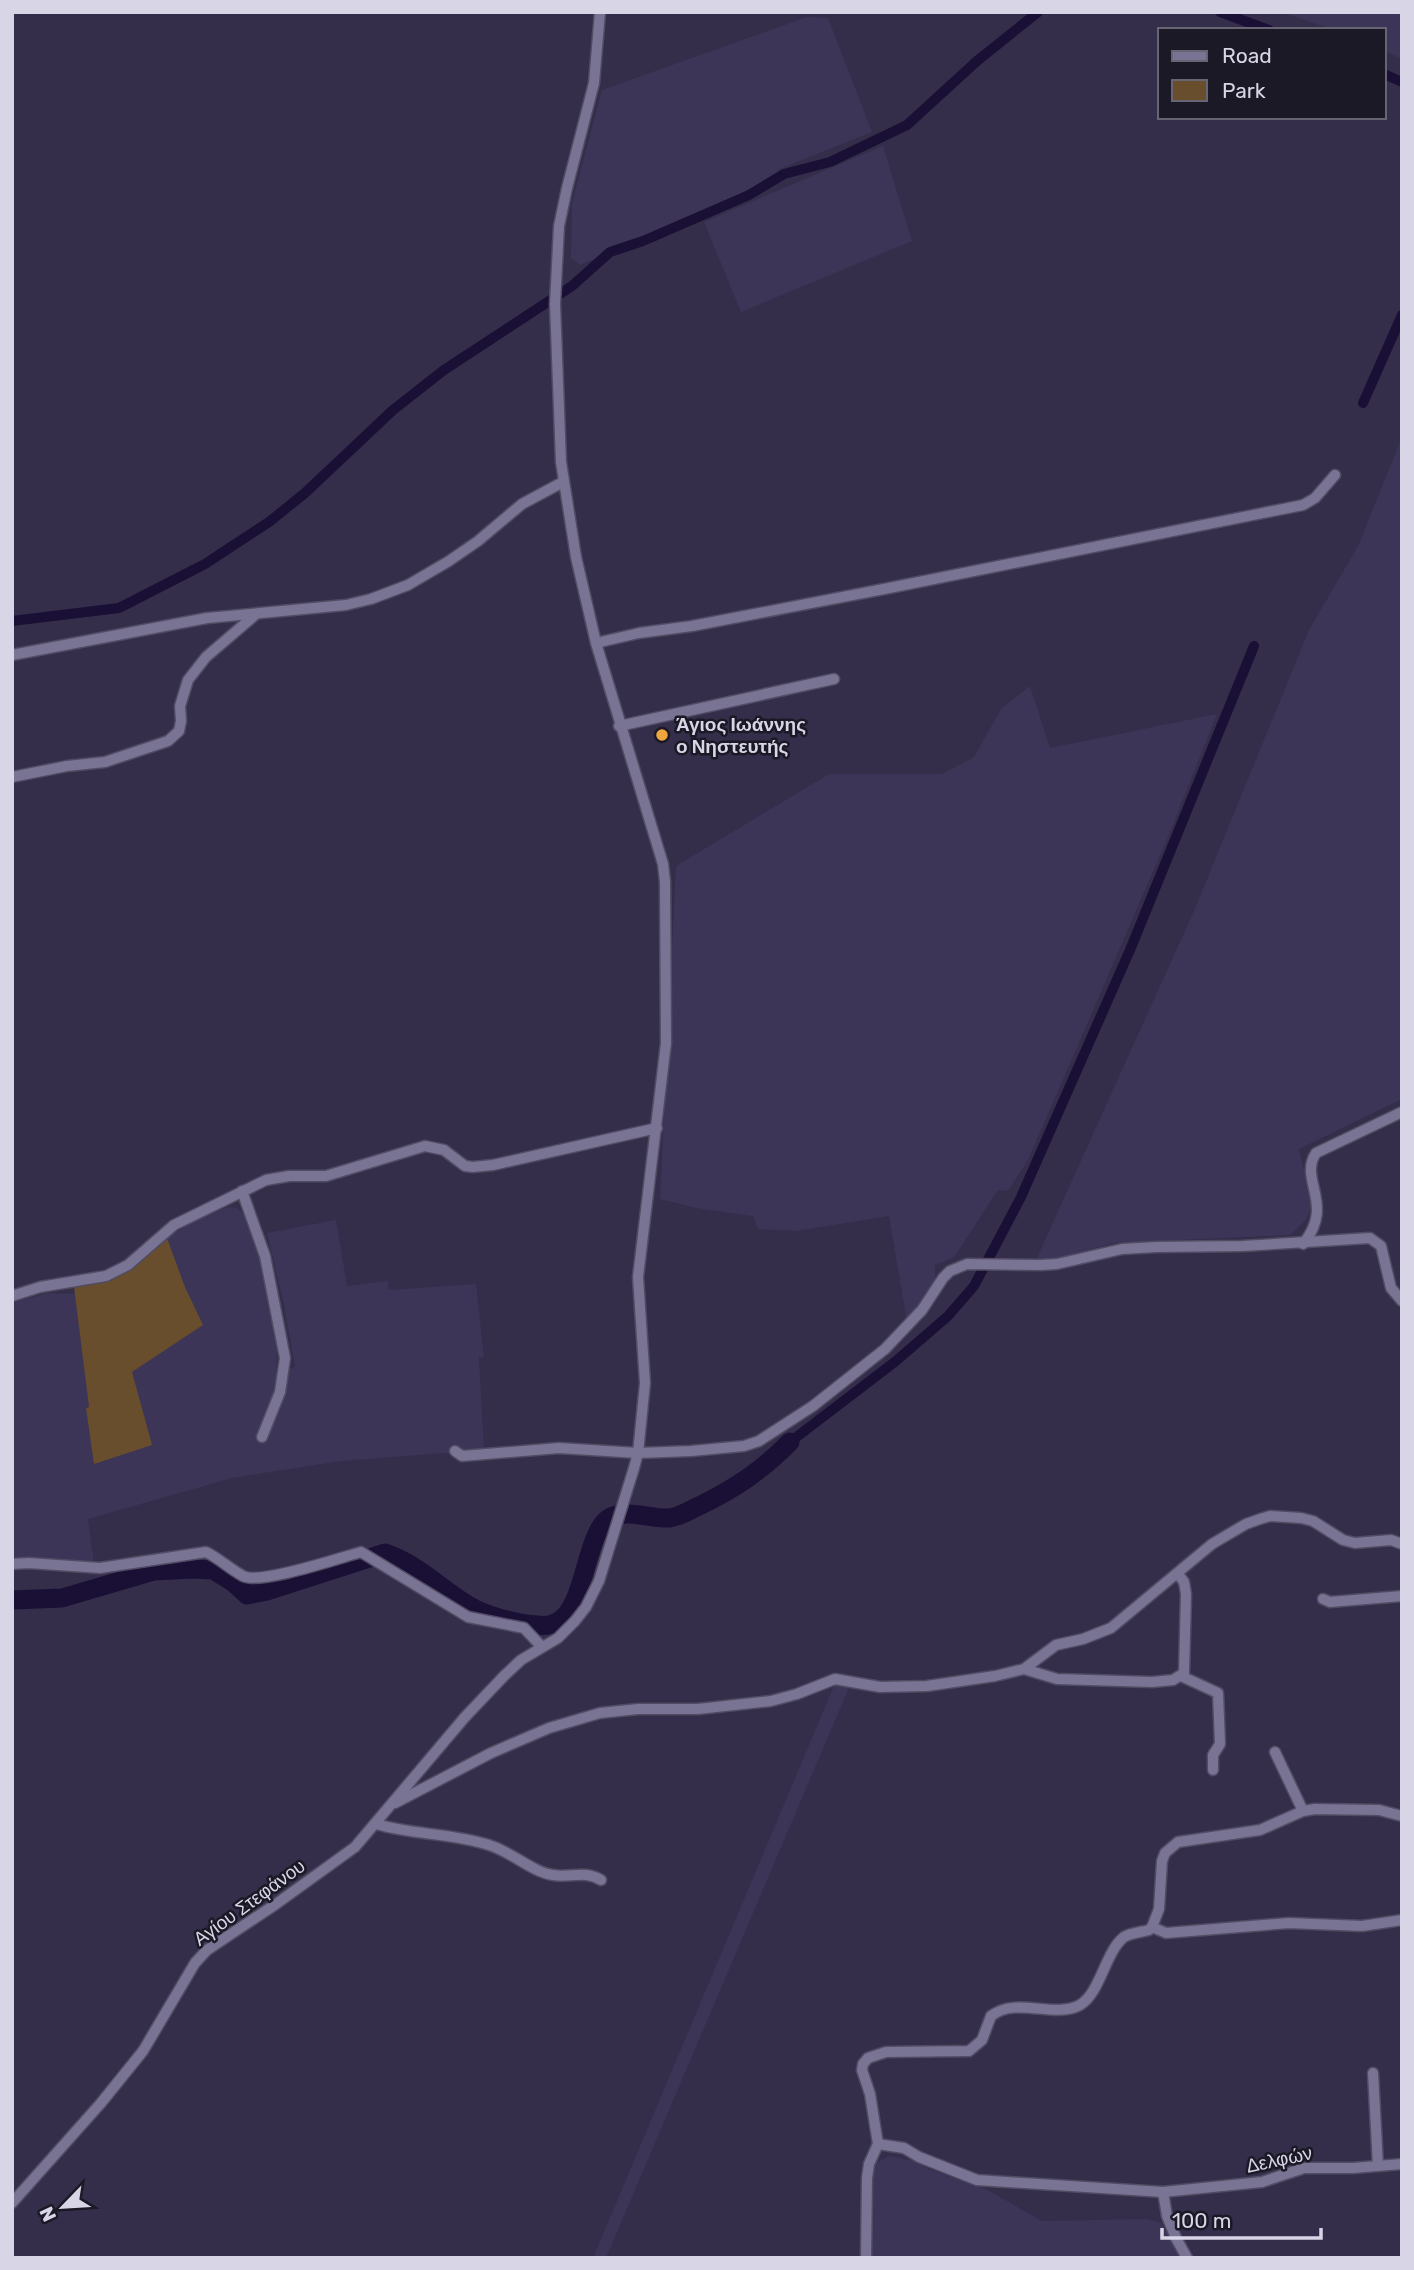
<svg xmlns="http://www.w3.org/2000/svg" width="1414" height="2270" font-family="Rubik,sans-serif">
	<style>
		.built { fill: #3c3557 }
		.green { fill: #694e2d }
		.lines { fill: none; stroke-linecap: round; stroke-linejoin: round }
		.canal { stroke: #1a0f35; stroke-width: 10 }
		.river { stroke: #1a0f35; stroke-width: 19 }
		.street-casing { stroke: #514b63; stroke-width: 13 }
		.street { stroke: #797394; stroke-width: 10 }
		.poi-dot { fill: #f0a63e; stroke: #1b1926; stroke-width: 2.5 }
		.labels { text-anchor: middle; stroke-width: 5; stroke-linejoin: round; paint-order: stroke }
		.poi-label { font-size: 19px; font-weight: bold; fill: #d8d5e7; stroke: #1b1926; text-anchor: start }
		.street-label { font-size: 19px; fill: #d8d5e7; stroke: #1b1926 }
	</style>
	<rect width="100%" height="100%" fill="#342e4a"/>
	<g class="built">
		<path d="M1282 12H1402V59L1384 50V30H1333Z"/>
		<path d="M807 17 828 18 872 132 779 169 776 178 749 192 580 265 571 258 572 203 602 90Z"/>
		<path d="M883 146 912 241 741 312 704 222Z"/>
		<path d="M1402 437V1099L1299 1149 1312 1206 1305 1221 1290 1235 1114 1243 1056 1259 1036 1260 1194 911 1309 630 1358 546Z"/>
		<path d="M1030 686 1050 748 1217 714 1171 830 1029 1158 1008 1191 998 1190 954 1257 935 1265V1284L907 1322 889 1216 796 1231 758 1229 753 1216 696 1208 660 1199 676 866 829 774H942L974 757 1001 709Z"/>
		<path d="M228 1207 236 1208 242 1212 249 1224 259 1256 277 1345 276 1374 295 1367 284 1304 267 1233 336 1220 347 1286 387 1281 389 1290 476 1284 484 1357H479L484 1450 341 1461 232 1478 88 1519 94 1564 12 1560V1303L48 1293 75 1294 89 1407 86 1408 95 1464 132 1372 203 1325 185 1287 167 1238 192 1222Z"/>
		<path d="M836 1681 851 1683 606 2258H593Z"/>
		<path d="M889 2156 914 2161 931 2170 986 2189 1042 2221 1147 2219 1161 2223 1182 2258H869L872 2165Z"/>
	</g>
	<path class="green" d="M167 1238 185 1287 203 1325 132 1372 152 1445 94 1464 86 1408 89 1407 74 1287C123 1280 131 1269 167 1238Z"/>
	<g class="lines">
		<g class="canal">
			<path d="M1220 12 1269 30"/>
			<path d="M1384 74 1402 82"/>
			<path d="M1363 403 1402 315"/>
			<path d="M12 621 119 608 205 564 269 522 305 493 393 410 444 370 572 286 610 252 643 241 749 195 784 174 830 162 907 125 977 61 1038 12"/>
			<path d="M790 1442 896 1361 948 1316 974 1286 1021 1197 1130 950 1254 646"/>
		</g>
		<path class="river" d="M12 1600 62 1598 154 1571 193 1569 213 1570 234 1583 247 1595 267 1591 385 1553C421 1565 443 1592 475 1609 491 1617 509 1621 526 1624 542 1626 553 1628 565 1616 586 1594 588 1527 611 1517 629 1509 651 1519 669 1518 679 1517 690 1510 699 1506 736 1488 761 1471 790 1442"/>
		<g class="street-casing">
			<g id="street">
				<path d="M596 643 639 633 692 626 884 589 1303 505 1315 498 1335 475"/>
				<path d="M12 655 207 618 346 605 371 599 408 585 449 561 478 541 522 504 563 482"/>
				<path d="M619 726 834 679"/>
				<path d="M12 777 67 766 105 762 168 741 179 731 181 721 180 706 188 680 206 657 255 615"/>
				<path d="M242 1191 265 1256 285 1358 280 1392 262 1437"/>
				<path d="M1303 1244C1336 1204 1298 1180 1316 1153L1402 1112"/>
				<path d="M12 1296 40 1287 106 1276 128 1265 174 1225 266 1180 289 1176H326L425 1146 444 1150 465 1166 473 1167 493 1165 657 1128"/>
				<path d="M455 1451 462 1456 559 1448 638 1453 691 1451 744 1446 759 1441 813 1406 885 1349 922 1310 943 1278 950 1271 967 1264 1041 1265 1057 1264 1122 1249 1156 1247 1243 1246 1370 1238 1381 1246 1391 1288 1402 1301"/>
				<path d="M12 1564 29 1563 100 1568 206 1552C220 1559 230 1569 243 1576 260 1585 339 1558 361 1552L468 1617 524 1628 542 1647"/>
				<path d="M1323 1599 1330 1602 1402 1596"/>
				<path d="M1024 1669 1057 1679 1152 1682 1173 1680 1184 1673 1186 1594 1184 1582 1178 1574"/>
				<path d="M1181 1676 1218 1693 1220 1744 1213 1755V1770"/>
				<path d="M1275 1752 1303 1811"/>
				<path d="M395 1803 491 1753 549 1728 600 1713 638 1709H698L771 1701 797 1694 835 1679 880 1687 927 1686 995 1676 1024 1669 1056 1645 1083 1639 1111 1628 1212 1544 1246 1524 1260 1519 1270 1516 1301 1518 1313 1521 1343 1540 1355 1543 1391 1540 1402 1544"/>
				<path d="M376 1824C413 1835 452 1833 489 1845 512 1852 532 1872 553 1875 570 1878 585 1870 601 1880"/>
				<path d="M1152 1927 1159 1909 1162 1861 1165 1853 1178 1842 1260 1830 1303 1811 1315 1809 1379 1810 1402 1816"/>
				<path d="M1152 1927 1166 1933 1289 1923 1362 1926 1402 1920"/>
				<path d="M1373 2073 1378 2166"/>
				<path d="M878 2144 904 2148 919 2157 977 2180 1163 2192 1167 2216 1176 2238 1187 2258"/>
				<path d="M1163 2192 1262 2182 1304 2168H1353L1402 2164"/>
				<path d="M12 2203 101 2103 143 2051 195 1963 207 1950 276 1904 355 1847 465 1717 504 1676 521 1660 558 1638 575 1621 586 1607 599 1581 634 1468 638 1453 645 1383 638 1277 666 1043 665 882 663 864 596 643 576 557 561 462 555 304 559 226 567 188 594 83 600 12"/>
				<path d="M866 2258 867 2178 869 2164 878 2144 870 2094 862 2070 863 2064 868 2058 886 2052 969 2051 982 2040 991 2016C1017 1996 1054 2019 1080 2005 1101 1992 1105 1952 1124 1937 1130 1933 1142 1932 1149 1930L1152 1927"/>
			</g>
		</g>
		<use href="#street" class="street"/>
	</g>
	<circle class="poi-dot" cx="662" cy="735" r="7"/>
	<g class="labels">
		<g class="poi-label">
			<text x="676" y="731">Άγιος Ιωάννης<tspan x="676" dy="22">ο Νηστευτής</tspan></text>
		</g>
		<g class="street-label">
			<text transform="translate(249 1902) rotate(-36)" y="7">Αγίου Στεφάνου</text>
			<text transform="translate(1279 2159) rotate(-12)" y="7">Δελφών</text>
		</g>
	</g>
	<rect width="1414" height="2270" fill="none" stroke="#d8d5e7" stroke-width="28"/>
	<rect x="1158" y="28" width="228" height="91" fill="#1b1926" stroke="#676473" stroke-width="2"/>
	<rect x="1172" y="51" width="35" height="10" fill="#797394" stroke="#676473" stroke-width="2"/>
	<text x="1222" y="63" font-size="21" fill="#d8d5e7">Road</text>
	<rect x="1172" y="80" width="35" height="21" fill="#694e2d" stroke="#676473" stroke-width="2"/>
	<text x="1222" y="98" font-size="21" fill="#d8d5e7">Park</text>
	<g transform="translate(63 2207) rotate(245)" stroke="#1b1926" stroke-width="5" paint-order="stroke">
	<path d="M0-5L12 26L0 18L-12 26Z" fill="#d8d5e7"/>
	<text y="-10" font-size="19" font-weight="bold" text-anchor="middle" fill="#d8d5e7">N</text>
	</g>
	<path d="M1162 2228v10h159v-10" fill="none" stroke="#d8d5e7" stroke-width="3.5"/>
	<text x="1172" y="2228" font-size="21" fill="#d8d5e7" stroke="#1b1926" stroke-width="5" paint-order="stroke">100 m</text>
</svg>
